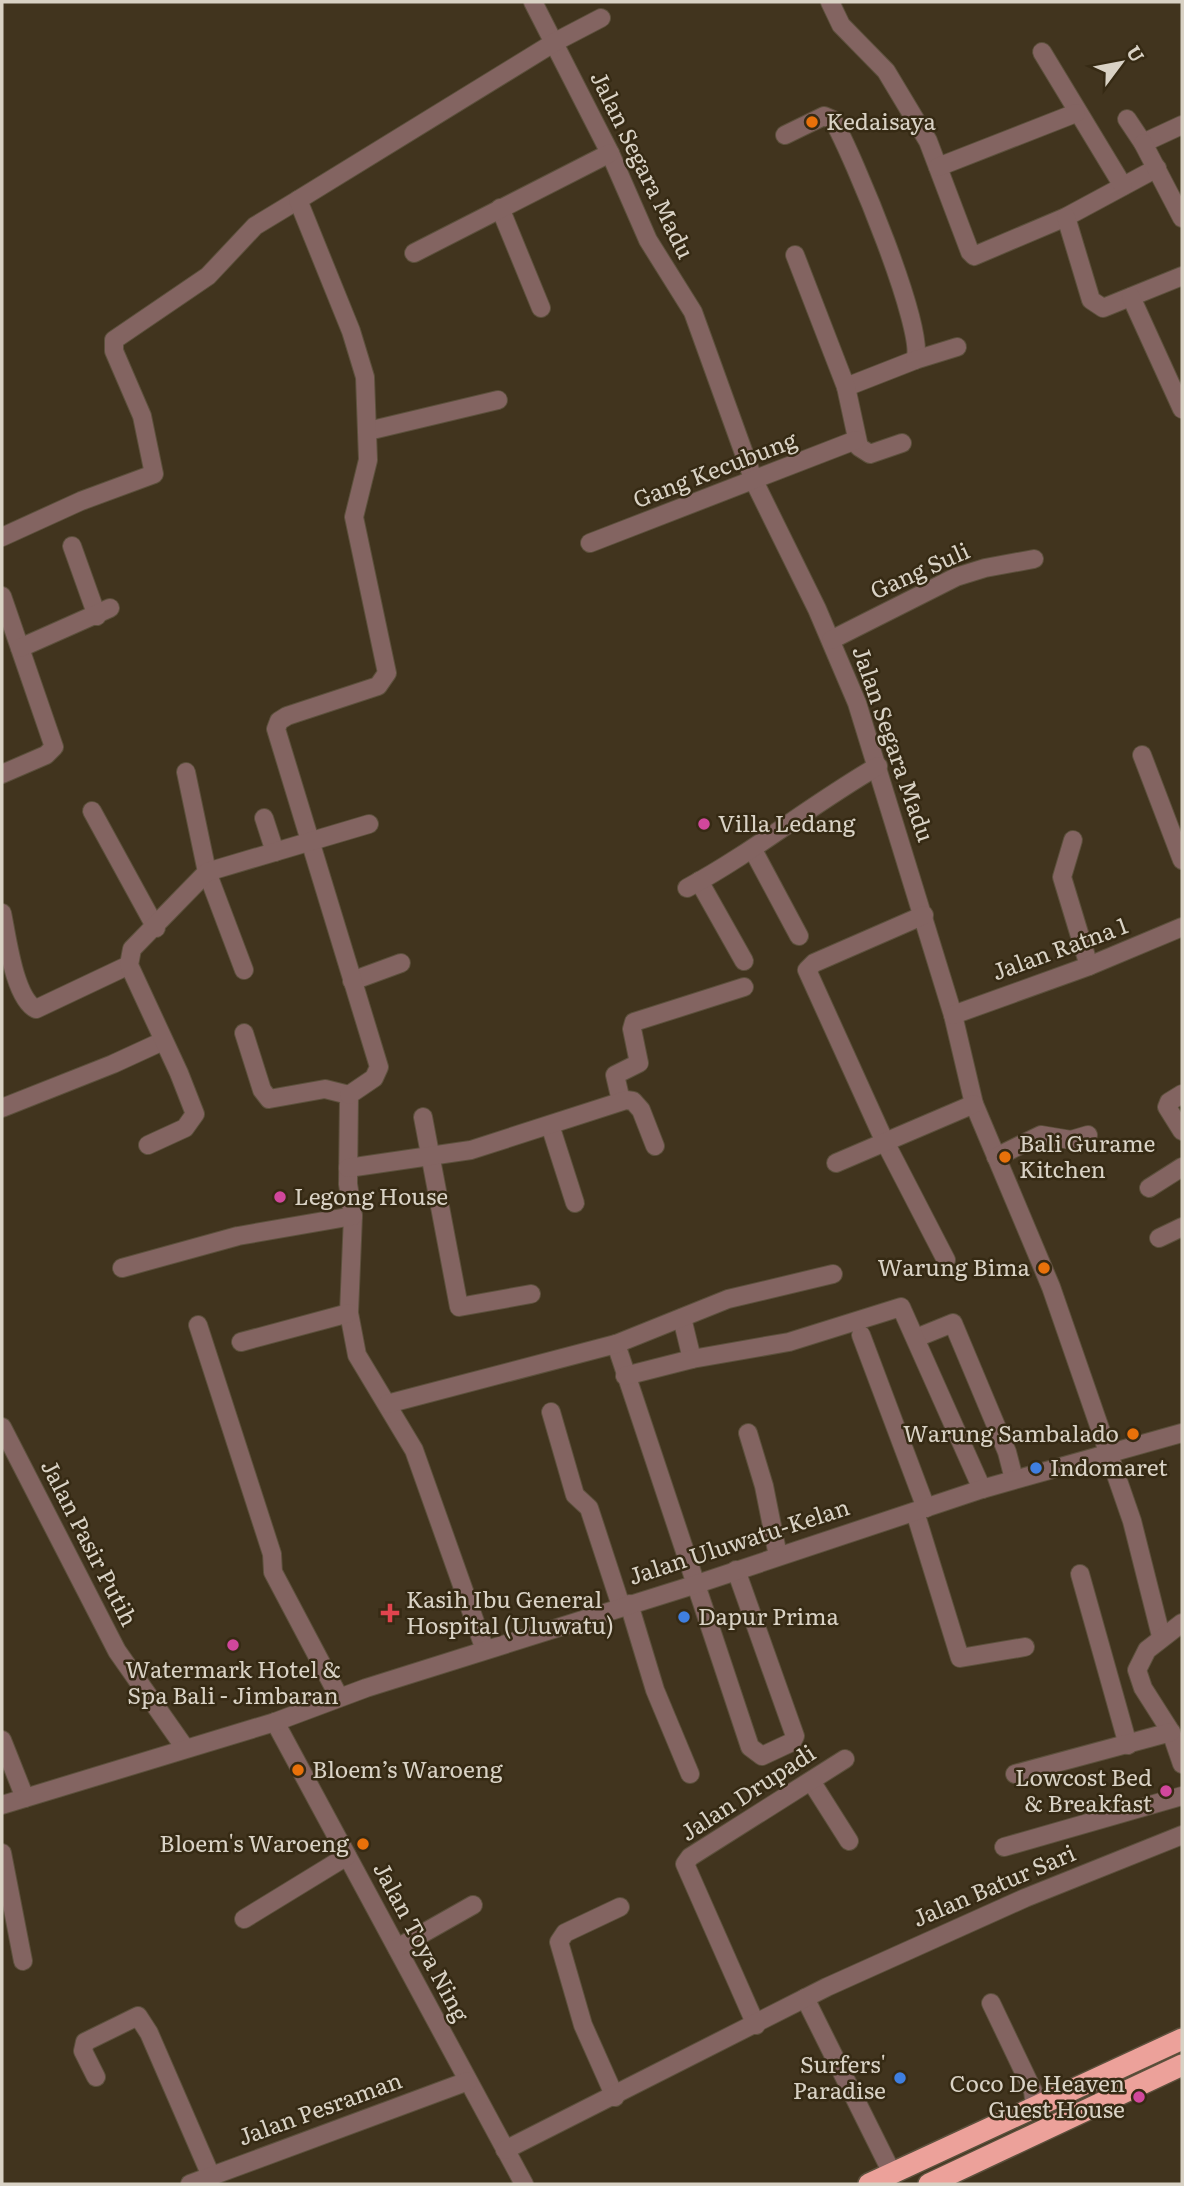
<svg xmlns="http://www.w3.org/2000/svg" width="1184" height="2186" font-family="Literata,serif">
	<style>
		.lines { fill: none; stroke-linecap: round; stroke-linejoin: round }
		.minor-casing { stroke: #5c503c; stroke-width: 20 }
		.highway-casing { stroke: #5c503c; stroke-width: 24 }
		.minor { stroke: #836461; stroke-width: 18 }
		.highway { stroke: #eca19a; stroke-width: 21 }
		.food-dot { fill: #e8710a; stroke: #362a14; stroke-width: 2.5 }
		.hotel-dot { fill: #d1479c; stroke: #362a14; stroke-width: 2.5 }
		.shop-dot { fill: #3f7fe0; stroke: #362a14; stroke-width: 2.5 }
		.health-dot { fill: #e0444e; stroke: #362a14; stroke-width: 2.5 }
		.labels { text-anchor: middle; stroke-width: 5; stroke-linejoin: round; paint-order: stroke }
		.poi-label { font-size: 23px; fill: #d9d2c5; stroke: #362a14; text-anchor: start }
		.street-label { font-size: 23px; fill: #d9d2c5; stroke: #362a14 }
	</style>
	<rect width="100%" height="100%" fill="#41341e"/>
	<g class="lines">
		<g class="minor-casing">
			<g id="minor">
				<path d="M533 2 610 153 648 240 693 312 754 481 817 609 857 703 953 1015 974 1104 1051 1287 1132 1521 1161 1636"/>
				<path d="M830 2 841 25 886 71 928 141 970 252 974 256 1066 217 1157 168"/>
				<path d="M1042 52 1123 186"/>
				<path d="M1127 119 1143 143 1182 125"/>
				<path d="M785 135 824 116 833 120C852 153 927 332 915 360L846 387"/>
				<path d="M1143 143 1182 218"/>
				<path d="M938 167 1076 113"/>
				<path d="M500 208 541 308"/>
				<path d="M1066 217 1091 300 1103 308 1182 276"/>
				<path d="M414 253 610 153"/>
				<path d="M795 255 846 387 859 447 870 454 902 443"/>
				<path d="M1131 297 1182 409"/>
				<path d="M915 360 957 347"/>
				<path d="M368 431 498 400"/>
				<path d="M2 537 81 501 154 474 142 416 114 351V340L208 276 255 226 298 200"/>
				<path d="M590 543 856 440"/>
				<path d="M72 546 97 616"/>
				<path d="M2 596 54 747 46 755 2 774"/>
				<path d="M831 640 956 577 985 568 1034 559"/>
				<path d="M20 648 110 608"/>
				<path d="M1142 755 1182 860"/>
				<path d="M186 772 207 872 244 970"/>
				<path d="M92 811 156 928"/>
				<path d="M264 818 275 852"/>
				<path d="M1073 840 1062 877 1089 966"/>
				<path d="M753 850 799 936"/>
				<path d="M699 881 744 961"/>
				<path d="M687 888C754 852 812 804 878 766"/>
				<path d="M2 913C7 936 14 998 36 1009L129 965"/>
				<path d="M924 915 814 963 807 970 884 1140 946 1260"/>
				<path d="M352 981 401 963"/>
				<path d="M953 1015 1089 966 1182 927"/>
				<path d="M244 1033 262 1090 269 1099 325 1089 349 1095 348 1184 353 1216 349 1313 357 1355 414 1450 485 1650"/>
				<path d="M1182 1094 1169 1102 1167 1107 1182 1131"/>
				<path d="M349 1095 374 1078 379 1067 276 729 279 721 287 716 378 686 387 673 354 517 368 460 365 377 351 331 298 200 555 42 601 18"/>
				<path d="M621 1101 615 1075 639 1063 632 1029 634 1022 744 987"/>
				<path d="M2 1108 113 1064 163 1041"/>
				<path d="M423 1117 459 1307 531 1294"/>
				<path d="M550 1125 575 1203"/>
				<path d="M148 1145 185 1128 195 1114 179 1073 129 965 132 949 207 872 369 824"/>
				<path d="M996 1157 1041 1135 1071 1140 1088 1135"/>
				<path d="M836 1163 974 1104"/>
				<path d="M348 1168 471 1150 626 1100 633 1101 641 1110 655 1146"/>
				<path d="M1149 1188 1182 1167"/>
				<path d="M1159 1238 1182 1227"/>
				<path d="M122 1268 238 1236 353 1216"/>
				<path d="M682 1318 692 1359"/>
				<path d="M198 1325 272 1554 273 1572 339 1697"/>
				<path d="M861 1335 926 1508"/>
				<path d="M916 1338 953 1323 1007 1452 1014 1479"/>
				<path d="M241 1342 349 1313"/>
				<path d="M616 1344 750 1747 762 1756 792 1742 795 1736 736 1570"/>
				<path d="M625 1376 692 1359 789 1342 901 1307 982 1489"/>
				<path d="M387 1404 616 1344 728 1299 833 1274"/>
				<path d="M551 1412 575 1495 589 1508 621 1606"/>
				<path d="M2 1427 117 1651 185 1748"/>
				<path d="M748 1433 764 1486 778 1556"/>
				<path d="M915 1512 960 1658 1025 1647"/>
				<path d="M1080 1574 1128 1745"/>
				<path d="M629 1604 655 1690 690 1774"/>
				<path d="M1182 1623 1147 1650 1137 1670 1143 1688 1171 1732 1182 1764"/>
				<path d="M275 1722 524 2184"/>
				<path d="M2 1740 25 1798"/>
				<path d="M1015 1774 1171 1732"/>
				<path d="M811 1781 849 1841"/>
				<path d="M2 1805 275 1722 366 1688 697 1584 982 1489 1182 1433"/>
				<path d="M1004 1847 1182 1796"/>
				<path d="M2 1853 23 1961"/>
				<path d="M244 1919 347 1856"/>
				<path d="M397 1948 473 1905"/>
				<path d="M805 1998 892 2173"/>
				<path d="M991 2003 1033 2091 1035 2107"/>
				<path d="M756 2025 685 1864 690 1857 845 1759"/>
				<path d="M96 2077 83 2051 85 2042 138 2016 149 2033 211 2176"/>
				<path d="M615 2097 583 2025 559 1942 565 1933 620 1907"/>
				<path d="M505 2150 827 1987 1025 1898 1182 1835"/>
				<path d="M190 2184 468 2081"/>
			</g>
		</g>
		<g class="highway-casing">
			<g id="highway">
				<path d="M869 2184 1182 2039"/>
				<path d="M929 2184 1182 2065"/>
			</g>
		</g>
		<use href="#minor" class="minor"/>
		<use href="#highway" class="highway"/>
	</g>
	<g class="food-dot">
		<circle cx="812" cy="122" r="7"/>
		<circle cx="1005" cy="1157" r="7"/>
		<circle cx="1044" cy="1268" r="7"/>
		<circle cx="1133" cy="1434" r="7"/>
		<circle cx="298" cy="1770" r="7"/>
		<circle cx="363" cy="1844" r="7"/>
	</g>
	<g class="hotel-dot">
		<circle cx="704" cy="824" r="7"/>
		<circle cx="280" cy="1197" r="7"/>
		<circle cx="233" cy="1645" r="7"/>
		<circle cx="1166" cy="1791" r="7"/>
		<circle cx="1139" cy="2097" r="7"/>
	</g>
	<g class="shop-dot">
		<circle cx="1036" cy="1468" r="7"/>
		<circle cx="684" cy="1617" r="7"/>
		<circle cx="900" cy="2078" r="7"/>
	</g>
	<path class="health-dot" d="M386.5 1602.5h7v7h7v7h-7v7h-7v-7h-7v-7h7z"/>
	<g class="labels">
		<g class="poi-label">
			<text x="826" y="130">Kedaisaya</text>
			<text x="718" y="832">Villa Ledang</text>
			<text x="1019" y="1152">Bali Gurame<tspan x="1019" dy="26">Kitchen</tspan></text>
			<text x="294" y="1205">Legong House</text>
			<text x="1030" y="1276" text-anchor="end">Warung Bima</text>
			<text x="1119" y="1442" text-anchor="end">Warung Sambalado</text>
			<text x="1050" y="1476">Indomaret</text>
			<text x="406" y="1608">Kasih Ibu General<tspan x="406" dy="26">Hospital (Uluwatu)</tspan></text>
			<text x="698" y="1625">Dapur Prima</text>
			<text x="233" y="1678" text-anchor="middle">Watermark Hotel &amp;<tspan x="233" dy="26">Spa Bali - Jimbaran</tspan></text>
			<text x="312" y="1778">Bloem’s Waroeng</text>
			<text x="1152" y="1786" text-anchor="end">Lowcost Bed<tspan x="1152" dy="26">&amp; Breakfast</tspan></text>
			<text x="349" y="1852" text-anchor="end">Bloem's Waroeng</text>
			<text x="886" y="2073" text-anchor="end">Surfers'<tspan x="886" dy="26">Paradise</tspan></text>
			<text x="1125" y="2092" text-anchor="end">Coco De Heaven<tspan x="1125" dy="26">Guest House</tspan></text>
		</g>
		<g class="street-label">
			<text transform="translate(642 165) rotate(64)" y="8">Jalan Segara Madu</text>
			<text transform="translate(715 470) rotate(-21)" y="8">Gang Kecubung</text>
			<text transform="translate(920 571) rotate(-24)" y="8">Gang Suli</text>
			<text transform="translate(893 744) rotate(71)" y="8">Jalan Segara Madu</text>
			<text transform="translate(1060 949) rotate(-20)" y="8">Jalan Ratna 1</text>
			<text transform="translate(739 1542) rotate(-18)" y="8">Jalan Uluwatu-Kelan</text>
			<text transform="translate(89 1543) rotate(63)" y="8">Jalan Pasir Putih</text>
			<text transform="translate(748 1793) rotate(-33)" y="8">Jalan Drupadi</text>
			<text transform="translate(994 1886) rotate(-23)" y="8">Jalan Batur Sari</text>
			<text transform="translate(421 1942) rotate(62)" y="8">Jalan Toya Ning</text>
			<text transform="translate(320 2109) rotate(-20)" y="8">Jalan Pesraman</text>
		</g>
	</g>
	<rect width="1184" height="2186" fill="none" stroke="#d9d2c5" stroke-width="7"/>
	<g transform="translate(1121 63) rotate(58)" stroke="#362a14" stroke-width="5" paint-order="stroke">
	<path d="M0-5L12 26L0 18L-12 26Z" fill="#d9d2c5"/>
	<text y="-10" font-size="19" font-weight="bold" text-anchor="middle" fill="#d9d2c5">U</text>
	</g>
</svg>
